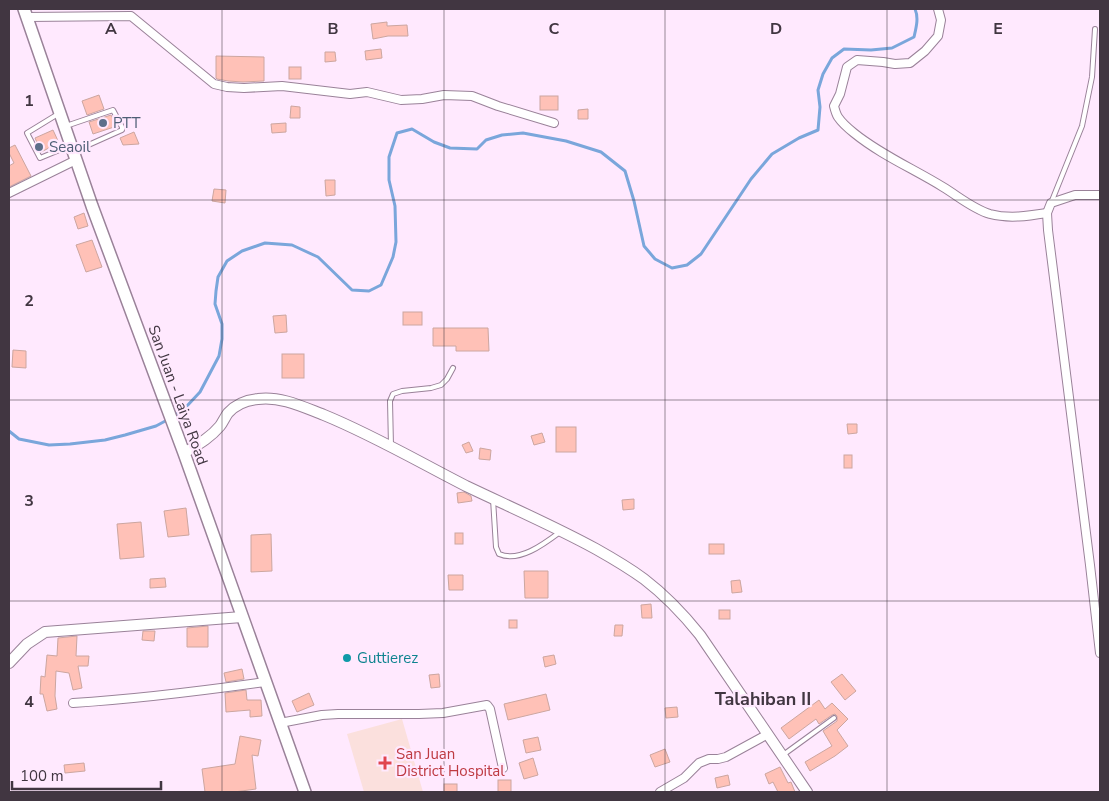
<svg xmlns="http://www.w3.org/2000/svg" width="1109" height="801" font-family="'Nunito Sans',sans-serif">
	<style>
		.medical { fill: #fbe0dd }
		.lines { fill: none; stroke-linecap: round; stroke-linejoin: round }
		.stream { stroke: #7aa6db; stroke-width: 3 }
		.building { fill: #ffc1b7; stroke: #cca6a0 }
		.service-casing { stroke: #9a8299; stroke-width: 6 }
		.minor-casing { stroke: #9a8299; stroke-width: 10 }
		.tertiary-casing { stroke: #9a8299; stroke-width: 12 }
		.secondary-casing { stroke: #9a8299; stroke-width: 14 }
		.service { stroke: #fff; stroke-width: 4 }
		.minor { stroke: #fff; stroke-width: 8 }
		.tertiary { stroke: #fff; stroke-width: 10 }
		.secondary { stroke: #fff; stroke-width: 11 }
		.grid { fill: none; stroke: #413641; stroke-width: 1; stroke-opacity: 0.55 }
		.service-dot { fill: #5c6f8a; stroke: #ffe9fe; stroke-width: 2 }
		.culture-dot { fill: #0f9aa8; stroke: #ffe9fe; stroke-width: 2 }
		.health-dot { fill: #e0444e; stroke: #ffe9fe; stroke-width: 2 }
		.labels { text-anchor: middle; stroke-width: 4.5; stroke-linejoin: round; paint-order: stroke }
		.service-label { font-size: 15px; fill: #4e5e75; stroke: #ffe9fe; text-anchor: start }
		.street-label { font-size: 15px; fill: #413641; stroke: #ffe9fe }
		.culture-label { font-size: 15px; fill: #0d838f; stroke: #ffe9fe; text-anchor: start }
		.health-label { font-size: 15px; fill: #be3a42; stroke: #ffe9fe; text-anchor: start }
		.quarter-label { font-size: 18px; font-weight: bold; fill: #413641; stroke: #ffe9fe }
		.grid-label { font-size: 16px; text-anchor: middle; font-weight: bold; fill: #413641; stroke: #ffe9fe; stroke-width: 4.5; stroke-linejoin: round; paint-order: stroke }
	</style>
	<rect width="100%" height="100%" fill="#ffe9fe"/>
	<path class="medical" d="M402 719 423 792H364L347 734Z"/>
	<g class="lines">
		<g class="stream">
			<path d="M174 416 186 407 200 392 219 356 222 339V324L215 304 216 291 218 277 227 261 242 251 265 243 292 245 318 257 352 290 369 291 381 285 393 257 396 242 395 206 389 180V157L397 133 412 129 434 142 450 148 477 149 486 140 502 135 523 133 566 141 601 152 625 171 634 201 644 246 655 259 672 268 687 265 701 254 751 179 772 154 799 138 818 130 820 107 818 90 823 74 832 58 844 49 871 50 892 48 914 37C916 28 919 18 915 9"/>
			<path d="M9 431 19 439 49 445 70 444 105 440 125 435 156 426 169 419"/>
		</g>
	</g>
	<g class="building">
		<path d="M387 22V26L407 25 408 36H388L373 39 371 24Z"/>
		<path d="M381 49 382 58 366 60 365 51Z"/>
		<path d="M325 52H335L336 61 325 62Z"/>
		<path d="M216 56 264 57V81L243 82 228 81 217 79 216 78Z"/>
		<rect x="289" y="67" width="12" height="12"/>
		<path d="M99 95 104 109 87 115 82 101Z"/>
		<rect x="540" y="96" width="18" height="14"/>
		<path d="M291 106 300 107V118H290Z"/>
		<path d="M588 109V119H578V110Z"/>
		<path d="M111 115 117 126 93 134 89 122Z"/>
		<path d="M286 123V132L272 133 271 124Z"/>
		<path d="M53 130 59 143 41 152 35 138Z"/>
		<path d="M134 132 139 144 123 145 120 138Z"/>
		<path d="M15 145 31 176 9 187V166L14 163 9 153V148Z"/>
		<path d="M325 180H335V195L326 196Z"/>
		<path d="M214 189 226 190 225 203 212 201Z"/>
		<path d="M84 213 88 226 78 229 74 217Z"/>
		<path d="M92 240 102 267 86 272 76 245Z"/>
		<rect x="403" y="312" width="19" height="13"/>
		<path d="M286 315 287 332 275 333 273 316Z"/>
		<path d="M433 328H488L489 351H456V346H433Z"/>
		<path d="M13 350 26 351V368L12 367Z"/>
		<rect x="282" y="354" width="22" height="24"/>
		<path d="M847 424H857V433L848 434Z"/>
		<rect x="556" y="427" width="20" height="25"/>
		<path d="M542 433 545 442 534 445 531 436Z"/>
		<path d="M469 442 473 451 466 453 462 445Z"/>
		<path d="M480 448 491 450 490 460 479 459Z"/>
		<rect x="844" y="455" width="8" height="13"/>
		<path d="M464 492 471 496 472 501 458 503 457 493Z"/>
		<path d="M634 499V509L623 510 622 500Z"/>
		<path d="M186 508 189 535 168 537 164 511Z"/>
		<path d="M141 522 144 557 120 559 117 524Z"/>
		<rect x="455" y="533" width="8" height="11"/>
		<path d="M271 534 272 571 251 572V535Z"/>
		<rect x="709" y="544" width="15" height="10"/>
		<path d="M524 571H548V598H525Z"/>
		<path d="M448 575H463V590H449Z"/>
		<path d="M165 578 166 587 150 588V579Z"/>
		<path d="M740 580 742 592 732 593 731 581Z"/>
		<path d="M651 604 652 618H642L641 605Z"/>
		<rect x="719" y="610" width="11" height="9"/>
		<rect x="509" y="620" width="8" height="8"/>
		<path d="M615 625H623L622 636H614Z"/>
		<path d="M208 626V647H187V628Z"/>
		<path d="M143 631H155L154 641 142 640Z"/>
		<path d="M77 636 76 656H89L88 666H78L82 688 73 690 69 673 56 671 55 696 57 709 47 711 43 694H40L41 676 45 677 47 655 57 656 58 638Z"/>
		<path d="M554 655 556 664 545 667 543 657Z"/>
		<path d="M242 669 244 679 226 682 224 673Z"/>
		<path d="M439 674 440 687 431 688 429 675Z"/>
		<path d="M842 674 856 691 845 700 831 682Z"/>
		<path d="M246 690 247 700H261L262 716 250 717V710L226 712 225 693Z"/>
		<path d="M309 693 314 705 297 712 292 701Z"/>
		<path d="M546 694 550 710 508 720 504 704Z"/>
		<path d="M819 700 825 709 832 703 848 719 837 730 848 746 835 756 810 771 805 762 832 746 823 731 837 721V716L835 714 832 715 819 724 816 719 789 739 781 728Z"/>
		<path d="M677 707 678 717 666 718 665 708Z"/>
		<path d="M240 736 261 740 258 756 252 755 256 789 234 792H205L202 769 235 764Z"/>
		<path d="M538 737 541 750 526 753 523 740Z"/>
		<path d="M665 749 670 762 655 767 650 755Z"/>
		<path d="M533 758 538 775 524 779 519 763Z"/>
		<path d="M84 763 85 771 65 773 64 765Z"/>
		<path d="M780 767 788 783 791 782 795 792H778L773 782 769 784 765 774Z"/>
		<path d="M728 775 730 785 717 788 715 778Z"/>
		<rect x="498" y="780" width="13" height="12"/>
		<rect x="444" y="784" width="13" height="8"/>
	</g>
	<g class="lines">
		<g class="service-casing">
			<g id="service">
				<path d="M58 114 27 133 40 158 69 146"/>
				<path d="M66 126 113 110 122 127V130L75 151"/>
				<path d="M1051 203 1082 126 1092 77 1095 29"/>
				<path d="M391 446 390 401 393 394 402 391 431 388 441 385 447 379 453 368"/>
				<path d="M493 499 496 547 499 554C519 563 544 544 560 532"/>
				<path d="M783 755 834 718"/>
			</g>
		</g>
		<g class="minor-casing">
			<g id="minor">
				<path d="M938 9 941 20 938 36 925 51 910 63 895 64 883 62 857 60 847 67 840 94 834 106C835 110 836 114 838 117 842 123 849 129 854 133 881 155 914 169 943 187 958 196 973 209 990 214 1009 219 1028 216 1047 213"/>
				<path d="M27 17 131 16 214 84 227 87 244 88 282 86 350 94 367 92 401 100 422 99 444 95 472 96 498 106 554 123"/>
				<path d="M9 193 76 160"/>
				<path d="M1100 195H1075L1051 203 1047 213 1048 230 1090 565 1100 653"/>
				<path d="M73 703C137 699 201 691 265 682"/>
				<path d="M280 723 322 715 338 714H419L443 713 487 705 490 709 503 768"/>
				<path d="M660 792 684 778 699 763 709 759H718L726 757 768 734"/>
			</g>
		</g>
		<g class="tertiary-casing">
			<g id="tertiary">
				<path d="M184 453C197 445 210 438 220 426 223 422 225 417 228 413 236 404 247 400 258 399 281 396 303 407 324 415 373 435 419 462 466 486 510 507 554 526 596 549 612 558 629 568 644 579 665 595 684 615 700 635L807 792"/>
				<path d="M9 663 27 644 45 632 242 617"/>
			</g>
		</g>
		<g class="secondary-casing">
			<path id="secondary" d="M24 9 92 206 184 453 305 792"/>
		</g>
		<use href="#service" class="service"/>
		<use href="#minor" class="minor"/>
		<use href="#tertiary" class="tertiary"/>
		<use href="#secondary" class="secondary"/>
	</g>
	<path class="grid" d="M222 9V792M444 9V792M665 9V792M887 9V792M9 200H1100M9 400H1100M9 601H1100"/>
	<g class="service-dot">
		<circle cx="103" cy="123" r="5"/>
		<circle cx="39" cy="147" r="5"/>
	</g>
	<circle class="culture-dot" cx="347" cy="658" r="5"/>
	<path class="health-dot" d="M382.5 755.5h5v5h5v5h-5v5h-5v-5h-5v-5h5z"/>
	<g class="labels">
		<g class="service-label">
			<text x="113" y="128">PTT</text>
			<text x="49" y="152">Seaoil</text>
		</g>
		<g class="street-label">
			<text transform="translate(178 395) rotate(70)" y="5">San Juan - Laiya Road</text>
		</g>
		<g class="culture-label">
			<text x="357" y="663">Guttierez</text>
		</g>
		<g class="health-label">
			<text x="396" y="759">San Juan<tspan x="396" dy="17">District Hospital</tspan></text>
		</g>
		<g class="quarter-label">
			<text x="763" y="705">Talahiban II</text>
		</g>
	</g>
	<g class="grid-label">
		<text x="111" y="34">A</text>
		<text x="333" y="34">B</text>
		<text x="554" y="34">C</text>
		<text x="776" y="34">D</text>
		<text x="998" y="34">E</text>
		<text x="29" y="106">1</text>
		<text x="29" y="306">2</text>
		<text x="29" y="506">3</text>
		<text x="29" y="707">4</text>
	</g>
	<rect width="1109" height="801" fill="none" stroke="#413641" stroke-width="20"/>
	<path d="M12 781v8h149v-8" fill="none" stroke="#413641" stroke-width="2.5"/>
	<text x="20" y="781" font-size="15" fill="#413641" stroke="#ffe9fe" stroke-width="4" paint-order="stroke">100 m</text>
</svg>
